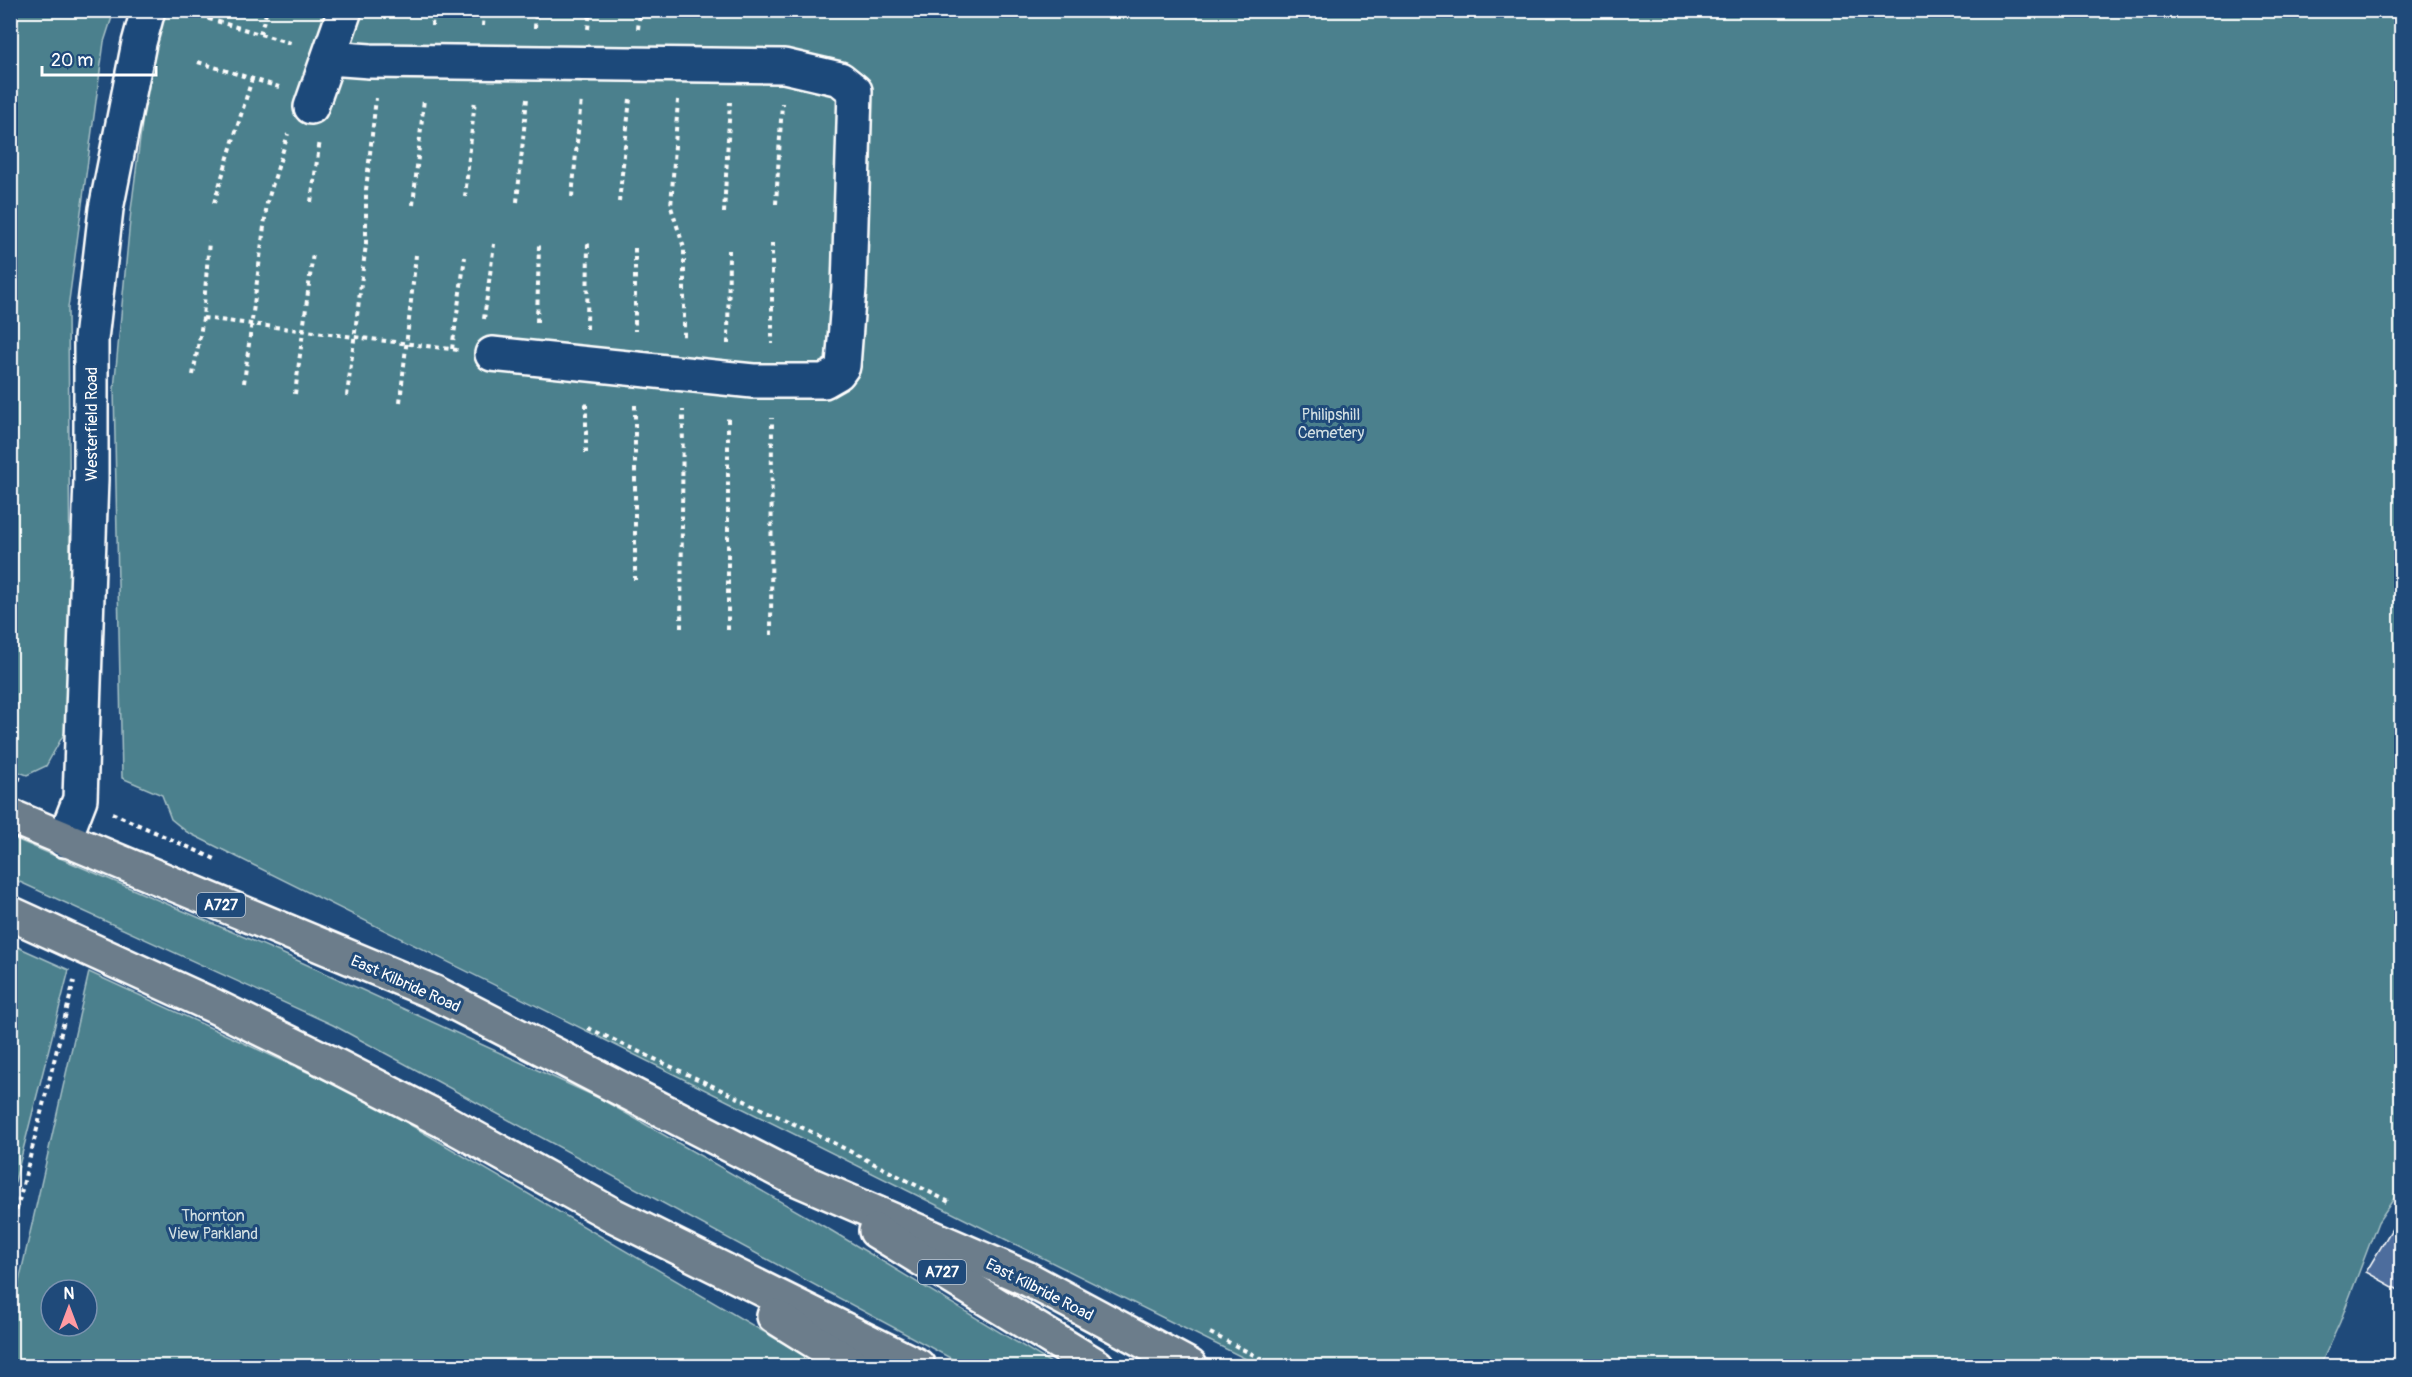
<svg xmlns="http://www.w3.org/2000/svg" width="2412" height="1377" font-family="Pangolin,sans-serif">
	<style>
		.green { fill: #4c808d; stroke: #a6c0c6; stroke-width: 1.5; fill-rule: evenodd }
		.building { fill: #4d6d9d; stroke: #fff; stroke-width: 1.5 }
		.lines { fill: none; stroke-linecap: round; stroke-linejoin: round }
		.minor-casing { stroke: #fff; stroke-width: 38 }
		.major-casing { stroke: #fff; stroke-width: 38 }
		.path { stroke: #fff; stroke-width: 4; stroke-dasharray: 4.5 4.5; stroke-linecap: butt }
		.minor { stroke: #1f4a7a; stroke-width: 33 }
		.major { stroke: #6c7d8b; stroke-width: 33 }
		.labels { text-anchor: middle; stroke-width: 6; stroke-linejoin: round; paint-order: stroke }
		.shield { fill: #1f4a7a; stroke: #bcc9d7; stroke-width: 1.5 }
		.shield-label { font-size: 15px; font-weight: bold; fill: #fff }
		.park-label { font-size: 16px; fill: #d2dfe2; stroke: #1f4a7a }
		.street-label { font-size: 16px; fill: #fff; stroke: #1f4a7a }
	</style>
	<rect width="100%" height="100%" fill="#1f4a7a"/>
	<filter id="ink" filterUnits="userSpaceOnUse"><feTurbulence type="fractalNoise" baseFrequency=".0167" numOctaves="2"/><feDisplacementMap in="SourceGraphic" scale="12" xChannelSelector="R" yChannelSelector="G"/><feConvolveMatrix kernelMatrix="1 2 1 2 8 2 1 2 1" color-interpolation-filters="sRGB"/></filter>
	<g filter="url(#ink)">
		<g class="green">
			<path d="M11 11H114L104 42 68 308 71 721 46 766 27 775 11 769Z"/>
			<path d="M165 11H2401V1188L2378 1222 2340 1322 2320 1366H1260L187 832 171 819 162 795 122 778 114 389 131 210 152 44Z"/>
			<path d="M11 837 279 952 601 1099 832 1231 1056 1366H965L333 1025 11 878Z"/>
			<path d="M11 944 69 970 11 1197 10 944Z"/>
			<path d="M89 972 368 1100 822 1366H11V1317ZM51 1290H87V1326H51Z"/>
		</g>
		<path class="building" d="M2402 1212V1292L2366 1272Z"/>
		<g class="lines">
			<g class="minor-casing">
				<g id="minor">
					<path d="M329 58 370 61 784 66 840 79 855 91 849 288 843 366 838 373 824 381H753L492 354"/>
					<path d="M311 107 345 10"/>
					<path d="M64 840 80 799 91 479V339L106 209 139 43 148 10"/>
				</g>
			</g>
			<g class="major-casing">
				<g id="major">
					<path d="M10 816 433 992 788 1175 1026 1278 1190 1366"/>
					<path d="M10 913 214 1006 325 1060 442 1120 613 1215 918 1366"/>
					<path d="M876 1231 1097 1366"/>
					<path d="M774 1316 854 1366"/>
				</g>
			</g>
			<g class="path">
				<path d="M212 10 209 19 294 44"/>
				<path d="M432 26 433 10"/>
				<path d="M483 26 484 10"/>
				<path d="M535 28 536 10"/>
				<path d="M588 29 590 10"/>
				<path d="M638 29 640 10"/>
				<path d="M260 34 267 10"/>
				<path d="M198 62 279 87"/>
				<path d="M678 100 671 207 684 248V339"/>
				<path d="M465 197 475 99"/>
				<path d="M572 197 581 99"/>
				<path d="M311 202 320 140"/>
				<path d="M517 202 527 98"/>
				<path d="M619 202 630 99"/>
				<path d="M214 203 252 79"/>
				<path d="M776 204 782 103"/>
				<path d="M413 205 424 99"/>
				<path d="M724 213 730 102"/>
				<path d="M772 243V344"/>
				<path d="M635 248V331"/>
				<path d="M203 318 458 350"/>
				<path d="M484 319 494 244"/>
				<path d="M537 322 539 245"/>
				<path d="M587 329 588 240"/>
				<path d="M728 344 729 250"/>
				<path d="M452 349 465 257"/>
				<path d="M193 375 203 318 209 241"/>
				<path d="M244 383 267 203 288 134"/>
				<path d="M295 394 313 253"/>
				<path d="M347 396 366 244V190L376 98"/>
				<path d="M400 402 416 255"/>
				<path d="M635 405V580"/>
				<path d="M586 453V400"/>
				<path d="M681 628 683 410"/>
				<path d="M728 630V414"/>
				<path d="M771 635 772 418"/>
				<path d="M10 776 21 779"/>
				<path d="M112 813 215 859"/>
				<path d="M588 1028 820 1136 949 1202"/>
				<path d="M10 1237 74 981"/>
				<path d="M1210 1333 1276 1366"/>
			</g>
			<use href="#minor" class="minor"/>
			<use href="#major" class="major"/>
		</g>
	</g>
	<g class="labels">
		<g class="shield">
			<rect x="197" y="893" width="48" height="24" rx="4.5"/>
			<rect x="918" y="1260" width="48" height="24" rx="4.5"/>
		</g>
		<g class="shield-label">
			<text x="221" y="910">A727</text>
			<text x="942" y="1277">A727</text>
		</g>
		<g class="park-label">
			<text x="1331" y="420">Philipshill<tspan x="1331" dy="18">Cemetery</tspan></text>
			<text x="213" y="1221">Thornton<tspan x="213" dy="18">View Parkland</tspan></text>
		</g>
		<g class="street-label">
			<text transform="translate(91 424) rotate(-90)" y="6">Westerfield Road</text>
			<text transform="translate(406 983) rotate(24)" y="6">East Kilbride Road</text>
			<text transform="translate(1040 1289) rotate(27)" y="6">East Kilbride Road</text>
		</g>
	</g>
	<rect width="2412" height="1377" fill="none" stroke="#1f4a7a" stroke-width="36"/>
	<rect x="18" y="18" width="2376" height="1341" fill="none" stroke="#fff" stroke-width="2" filter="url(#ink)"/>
	<g transform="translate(69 1308)"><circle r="28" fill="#1f4a7a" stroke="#7992af" stroke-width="1.5"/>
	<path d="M0-4.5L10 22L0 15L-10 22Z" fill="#ff9aa2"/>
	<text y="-9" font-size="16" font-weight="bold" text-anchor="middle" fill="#ffffff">N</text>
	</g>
	<path d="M42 66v9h114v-9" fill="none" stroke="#ffffff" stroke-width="3"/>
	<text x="51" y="66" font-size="18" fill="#ffffff" stroke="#1f4a7a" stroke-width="4.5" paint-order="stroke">20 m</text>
</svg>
